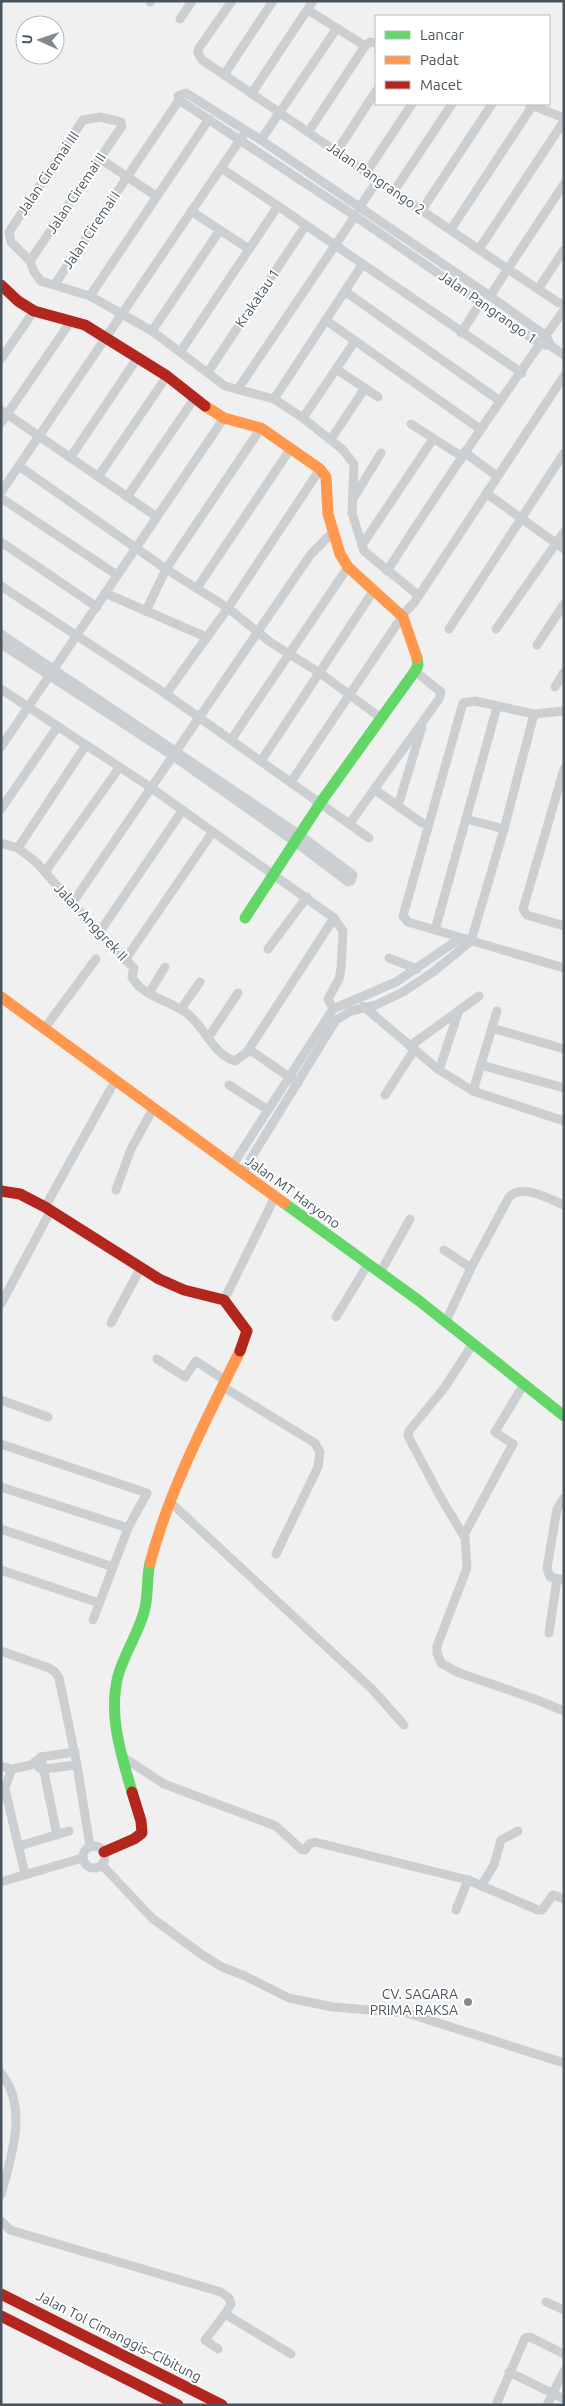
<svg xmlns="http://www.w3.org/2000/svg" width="565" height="2406" font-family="Ubuntu,sans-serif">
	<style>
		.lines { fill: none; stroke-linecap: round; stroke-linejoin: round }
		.street { stroke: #cccfd1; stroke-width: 9 }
		.fast { stroke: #63d668; stroke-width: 11 }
		.slow { stroke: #ff974d; stroke-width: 11 }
		.jam { stroke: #b3261e; stroke-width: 11 }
		.poi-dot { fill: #828a90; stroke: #fff; stroke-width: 2 }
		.labels { text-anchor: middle; stroke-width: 4; stroke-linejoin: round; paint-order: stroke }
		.street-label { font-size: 14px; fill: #47535d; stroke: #fff }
		.poi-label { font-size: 14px; fill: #47535d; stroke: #fff; text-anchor: end }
	</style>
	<rect width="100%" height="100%" fill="#f1f0f0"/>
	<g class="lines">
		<g class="street">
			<path d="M232 1 199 48 198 53 202 60C322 140 438 224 559 303"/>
			<path d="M150 2 151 1"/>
			<path d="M308 10 365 46 370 42 376 43"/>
			<path d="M180 19 192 1"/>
			<path d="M224 75 273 1"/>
			<path d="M252 93 313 1"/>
			<path d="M179 100 355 216 540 344 551 346 564 355"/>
			<path d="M529 104 564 118"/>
			<path d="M309 131 365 46"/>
			<path d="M261 140 337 28"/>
			<path d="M337 151 376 91"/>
			<path d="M99 158 156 196"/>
			<path d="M221 168 278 206"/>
			<path d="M366 173 412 104"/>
			<path d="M394 191 452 104"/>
			<path d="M359 208 378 180"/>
			<path d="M422 210 492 104"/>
			<path d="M191 211 249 249"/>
			<path d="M451 229 533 105"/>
			<path d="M479 249 564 121"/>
			<path d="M30 261 122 126 121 122 100 117 83 120 9 232 11 242 30 261 34 272 41 281 90 296 152 331 225 386 274 399 303 418"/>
			<path d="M55 284 179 100 178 96 186 93 261 140 490 296 546 336 551 346"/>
			<path d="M538 289 564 250"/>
			<path d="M346 292 500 401"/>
			<path d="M90 296 209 119"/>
			<path d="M490 296 564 184"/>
			<path d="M327 321 480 429"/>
			<path d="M152 331 220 230"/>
			<path d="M461 333 481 302"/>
			<path d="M355 341 303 418 342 449 354 464 352 513 364 551 418 595"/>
			<path d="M181 351 278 206 522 373"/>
			<path d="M1 359 34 311"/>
			<path d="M336 369 378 397"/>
			<path d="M208 372 306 225"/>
			<path d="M238 389 355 216"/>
			<path d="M274 399 362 265"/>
			<path d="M1 410 157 517"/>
			<path d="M1 423 71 321"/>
			<path d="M411 424 461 456"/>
			<path d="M331 439 365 388"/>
			<path d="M464 452 497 476"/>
			<path d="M70 458 138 357"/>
			<path d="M19 466 166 569 228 608 270 642 320 673 381 718"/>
			<path d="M98 477 167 376"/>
			<path d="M1 492 244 134"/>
			<path d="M486 493 564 549"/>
			<path d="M127 497 194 399"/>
			<path d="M1 498 117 575"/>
			<path d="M353 499 381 453"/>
			<path d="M1 542 97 607"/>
			<path d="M362 545 433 439"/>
			<path d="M387 571C444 482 503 396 564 310"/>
			<path d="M1 586 166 694 369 838"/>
			<path d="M197 588 291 448"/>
			<path d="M105 593 206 637"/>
			<path d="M146 611 166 569 261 428"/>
			<path d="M449 629 564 453"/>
			<path d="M496 629 564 532"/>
			<path d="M1 634 300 835 351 873 353 875 351 881 348 882 295 842 173 756 1 644"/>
			<path d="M537 645 564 604"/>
			<path d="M555 687 564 672"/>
			<path d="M1 689 150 787 334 918 343 931 341 969 339 979 328 999 333 1009"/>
			<path d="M166 694 228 608 320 469"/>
			<path d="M564 711 534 714 475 701 463 703 403 916 408 922 564 968"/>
			<path d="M231 740 348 567"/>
			<path d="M1 747 224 418"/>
			<path d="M261 761 374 590"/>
			<path d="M564 769 523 909 527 915 564 926"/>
			<path d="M291 782 405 612 414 603 564 376"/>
			<path d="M374 789 422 823"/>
			<path d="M398 806 422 727"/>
			<path d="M1 809 58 726"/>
			<path d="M466 819 504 829"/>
			<path d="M350 823 439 699 441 692 415 671"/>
			<path d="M1 843 18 848 36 862 99 933 134 968 132 977C142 997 173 1001 189 1015 205 1028 214 1055 235 1061L247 1052H253L298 1083"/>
			<path d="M18 848 86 745"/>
			<path d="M45 872 119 768"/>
			<path d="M73 902 311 554 333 532"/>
			<path d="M435 930 497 707"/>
			<path d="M99 933 182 811"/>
			<path d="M268 949 307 897"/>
			<path d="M389 958 417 969"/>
			<path d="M125 960 212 833"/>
			<path d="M149 993 165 967"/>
			<path d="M363 1006 439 1070 473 1091 564 1121"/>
			<path d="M181 1009 200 982"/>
			<path d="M492 1028 564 1049"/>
			<path d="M44 1029 96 959"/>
			<path d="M208 1038 238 993"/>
			<path d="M410 1046 479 996"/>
			<path d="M247 1052 334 918"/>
			<path d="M481 1065 564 1088"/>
			<path d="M439 1070 459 1010"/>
			<path d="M229 1085 268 1110"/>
			<path d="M473 1091 497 1011"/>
			<path d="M385 1095 414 1050"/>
			<path d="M232 1166 333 1009 396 982 459 939"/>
			<path d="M242 1173 336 1020 351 1011 376 1005 403 992 433 972 471 941 504 829 534 714"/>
			<path d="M116 1190 131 1149 153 1109"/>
			<path d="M45 1207 115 1081"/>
			<path d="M444 1250 471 1268"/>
			<path d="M380 1273 410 1219"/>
			<path d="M224 1300 275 1197"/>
			<path d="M1 1304 51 1210"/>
			<path d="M336 1317 368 1264"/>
			<path d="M111 1323 140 1269"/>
			<path d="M445 1323 471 1268 509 1197C524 1183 548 1199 564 1205"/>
			<path d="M472 1345 445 1387 409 1431 408 1436 441 1498 465 1538 467 1568 437 1646V1653L441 1663 457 1672 540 1701 564 1711"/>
			<path d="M157 1359 185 1377 196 1361 226 1381"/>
			<path d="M223 1387 315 1443 320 1452 318 1467 276 1554"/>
			<path d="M1 1400 48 1417"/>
			<path d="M1 1444 147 1493 128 1528 93 1620"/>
			<path d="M1 1487 128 1528"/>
			<path d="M564 1498 557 1509 547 1568 550 1577 564 1580"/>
			<path d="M170 1502 372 1689 404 1725"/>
			<path d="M1 1529 113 1567"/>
			<path d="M464 1535 513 1444 495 1432 524 1384"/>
			<path d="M1 1570 99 1603"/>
			<path d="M549 1633 557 1579"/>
			<path d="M1 1651 49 1668 55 1672 59 1678 77 1765 90 1846"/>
			<path d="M41 1757 57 1835"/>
			<path d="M123 1757 164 1784 276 1826 302 1850H305L309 1844 315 1842 468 1880 538 1910H542L553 1895 564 1899"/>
			<path d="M1 1766 12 1769 31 1765 41 1757 75 1752"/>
			<path d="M39 1768 43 1769 77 1765"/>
			<path d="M5 1789 25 1874"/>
			<path d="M1 1798 12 1769"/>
			<circle cx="94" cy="1857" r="11"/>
			<path d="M19 1846 69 1831"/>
			<path d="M102 1865 152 1918 201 1954 222 1967 245 1976 289 1998 333 2007 407 2013 564 2063"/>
			<path d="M1 1882 82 1858"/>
			<path d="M481 1886 494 1865 501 1840 518 1831"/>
			<path d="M456 1910 468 1880"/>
			<path d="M1 2073C29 2108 11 2157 1 2195"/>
			<path d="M1 2221 10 2230 221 2292 229 2298 231 2304 225 2314"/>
			<path d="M546 2302 564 2310"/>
			<path d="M218 2349 205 2340 225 2314 291 2354"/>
			<path d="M509 2372 564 2399"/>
			<path d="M496 2405 525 2338 530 2337 564 2354"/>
			<path d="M547 2405 564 2371"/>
		</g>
		<g class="fast">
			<path d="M245 918 321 802 415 671 418 665 417 658"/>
			<path d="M284 1203 418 1300 564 1416"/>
			<path d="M132 1792C121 1754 108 1715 118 1676 124 1654 138 1634 144 1612 149 1596 146 1579 150 1563"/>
		</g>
		<g class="slow">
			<path d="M205 406 224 418 261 428 320 469 326 477 328 514 340 554 348 567 403 617 417 658"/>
			<path d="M1 997 284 1203"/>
			<path d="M150 1563C170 1488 206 1420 240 1351"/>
		</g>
		<g class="jam">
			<path d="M1 285 18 301 34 311 85 325 167 376 205 406"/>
			<path d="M1 1191 20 1194 45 1207 159 1279 184 1290 224 1300 247 1331 240 1351"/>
			<path d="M104 1852 134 1839 142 1833 141 1821 132 1792"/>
			<path d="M1 2294 222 2405"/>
			<path d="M1 2316 178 2405"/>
		</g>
	</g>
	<circle class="poi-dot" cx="468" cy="2002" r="5"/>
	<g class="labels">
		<g class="street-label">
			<text transform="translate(48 173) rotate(-56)" y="5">Jalan Ciremai III</text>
			<text transform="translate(376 178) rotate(35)" y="5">Jalan Pangrango 2</text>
			<text transform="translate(76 193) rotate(-56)" y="5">Jalan Ciremai II</text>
			<text transform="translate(91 230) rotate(-56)" y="5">Jalan Ciremai I</text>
			<text transform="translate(257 298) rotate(-56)" y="5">Krakatau 1</text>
			<text transform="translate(488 307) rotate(35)" y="5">Jalan Pangrango 1</text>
			<text transform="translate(91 922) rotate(47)" y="5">Jalan Anggrek II</text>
			<text transform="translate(293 1192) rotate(36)" y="5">Jalan MT Haryono</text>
			<text transform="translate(119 2336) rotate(27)" y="5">Jalan Tol Cimanggis–Cibitung</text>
		</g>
		<g class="poi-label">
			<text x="458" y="1999">CV. SAGARA<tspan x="458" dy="16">PRIMA RAKSA</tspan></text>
		</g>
	</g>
	<rect width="565" height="2406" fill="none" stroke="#47535d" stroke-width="5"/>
	<rect x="375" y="15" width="175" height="90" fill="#ffffff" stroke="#b5babe"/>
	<rect x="385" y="31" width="25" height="8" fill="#63d668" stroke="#b5babe"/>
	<text x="420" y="40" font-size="15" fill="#47535d">Lancar</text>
	<rect x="385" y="56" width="25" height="8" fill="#ff974d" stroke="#b5babe"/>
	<text x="420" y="65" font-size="15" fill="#47535d">Padat</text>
	<rect x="385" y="81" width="25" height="8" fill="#b3261e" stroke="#b5babe"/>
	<text x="420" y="90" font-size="15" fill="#47535d">Macet</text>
	<g transform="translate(40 40) rotate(273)"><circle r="24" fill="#ffffff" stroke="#b5babe"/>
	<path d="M0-4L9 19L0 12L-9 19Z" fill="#828a90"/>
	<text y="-8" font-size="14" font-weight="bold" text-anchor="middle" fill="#47535d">U</text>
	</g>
</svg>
